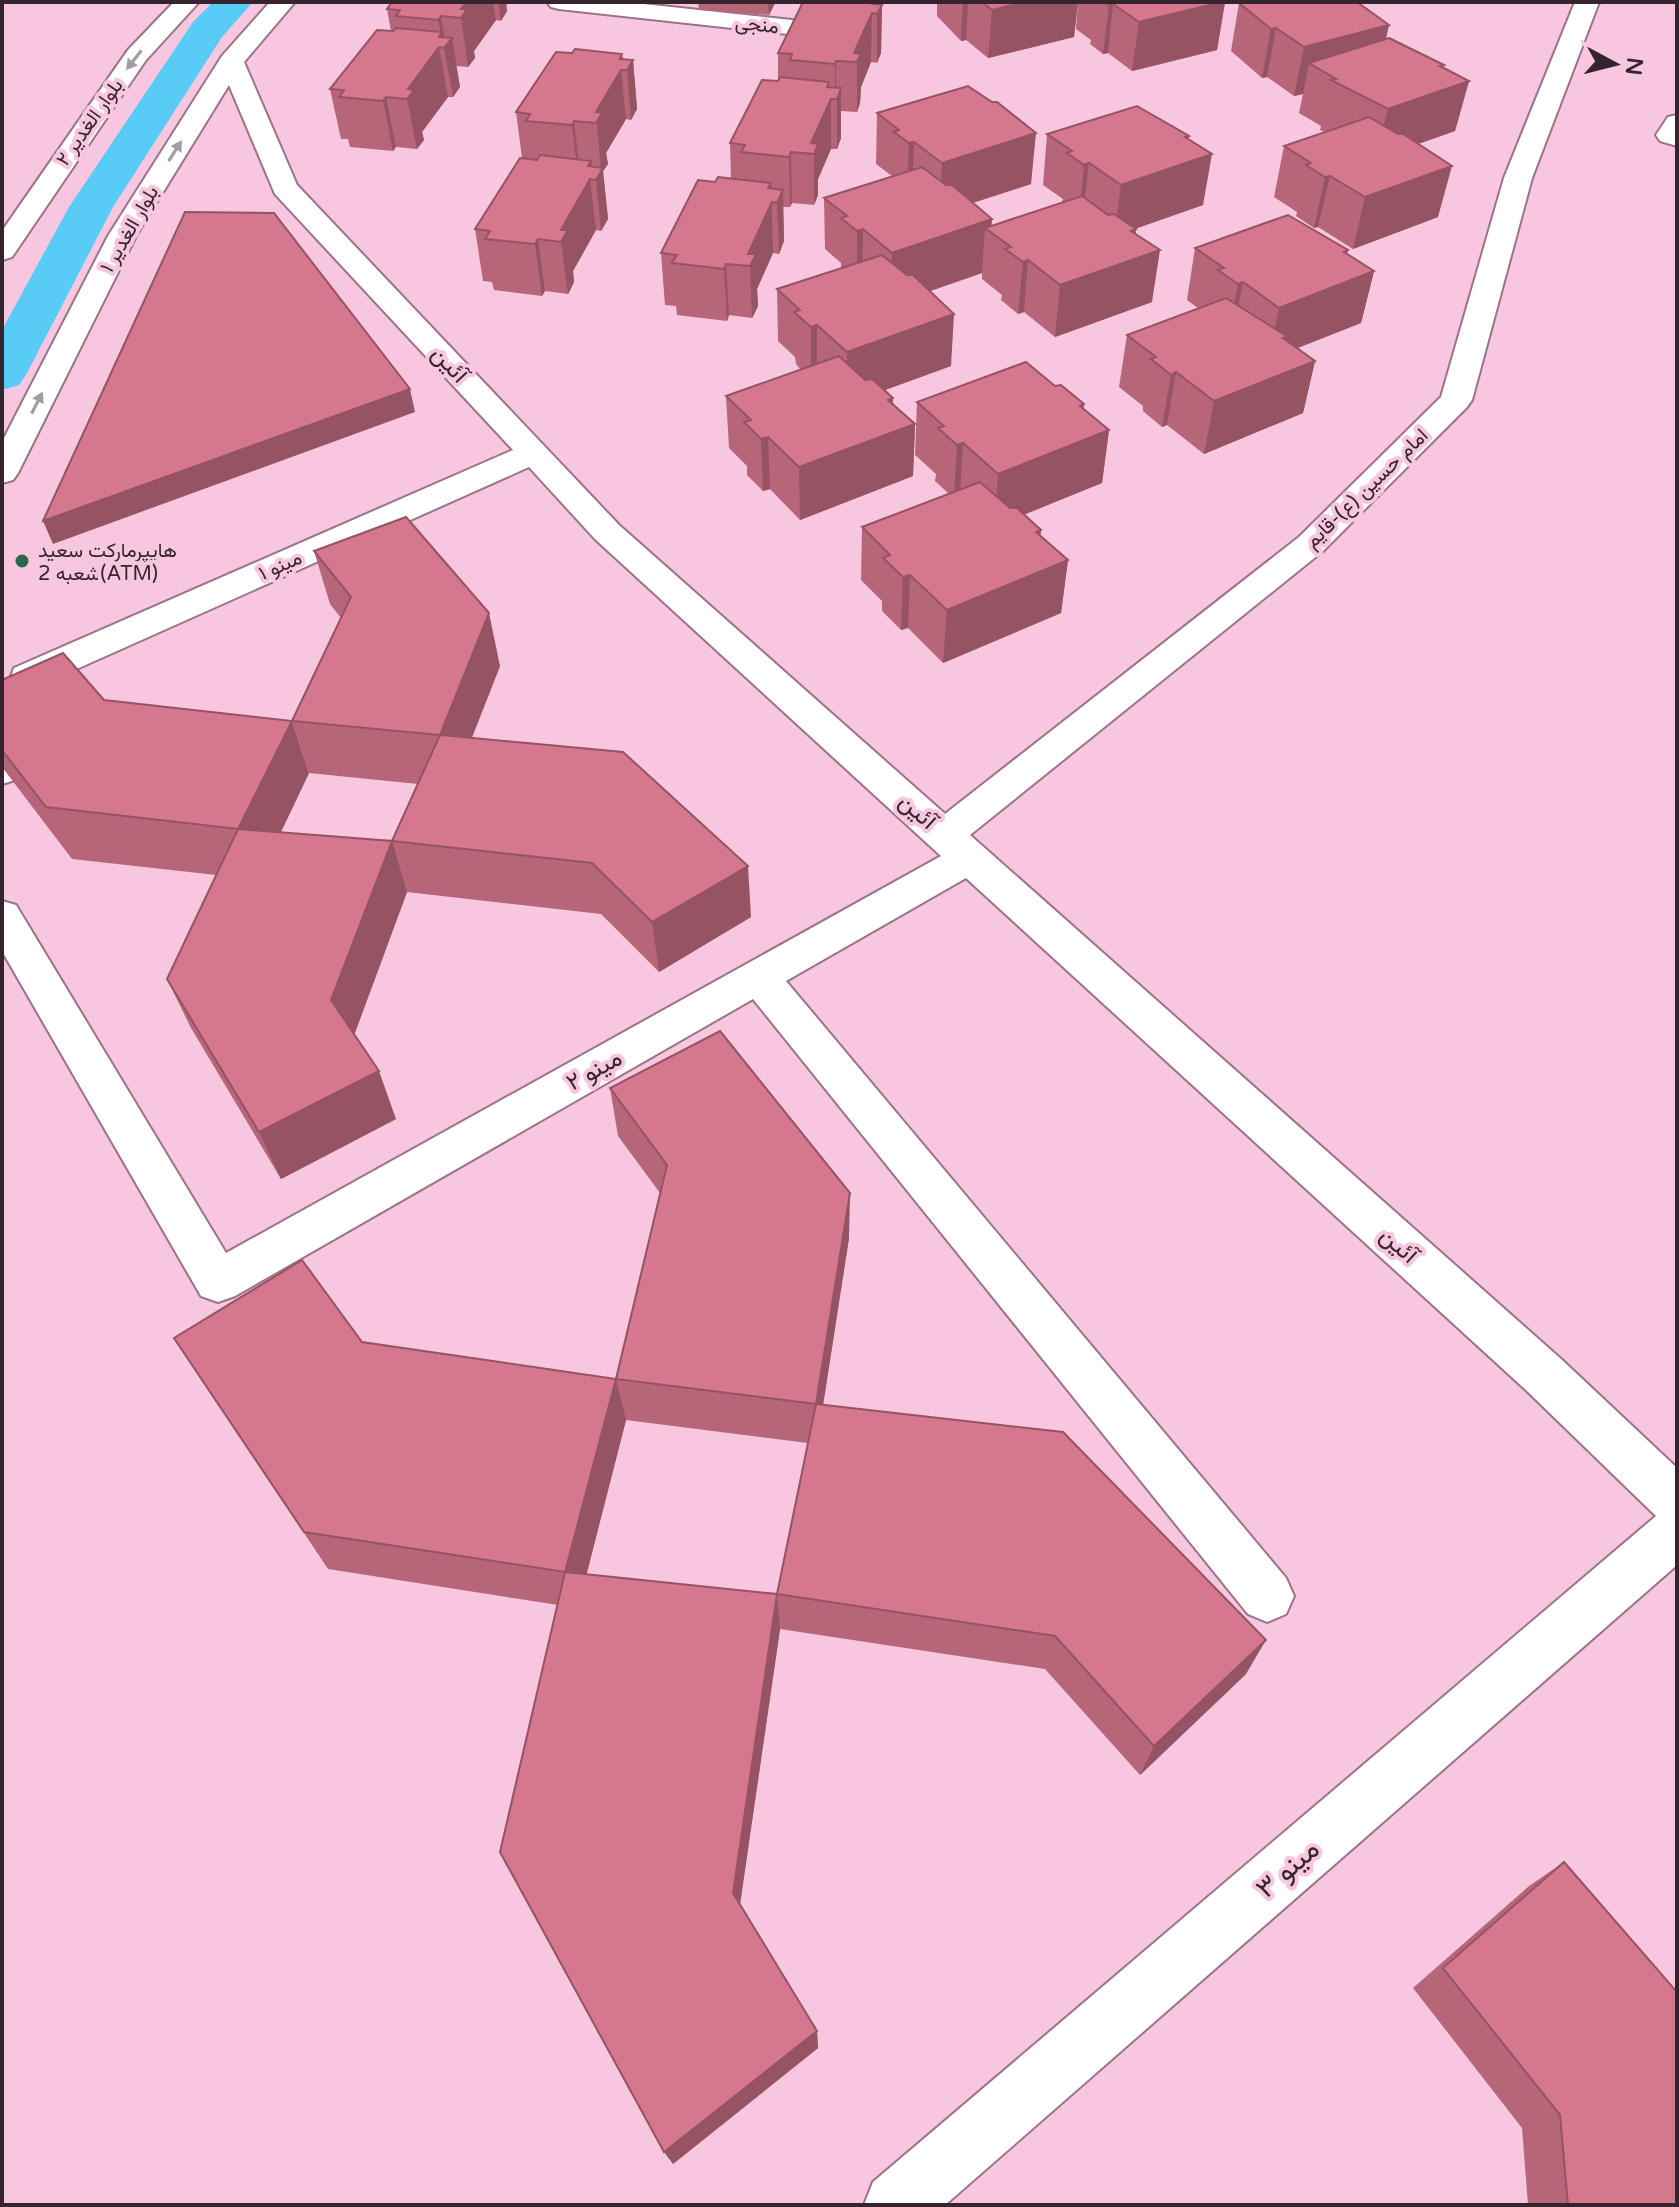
<svg xmlns="http://www.w3.org/2000/svg" width="1679" height="2207" font-family="'Varela Round',Vazirmatn,sans-serif">
	<style>
		.lines { fill: none; stroke-linecap: round; stroke-linejoin: round }
		.canal { fill: #58ccf7; fill-rule: evenodd }
		.minor-casing { stroke: #9c7289; stroke-width: 4 }
		.minor { fill: #fff; fill-rule: evenodd }
		.wall { fill: #b76679; fill-rule: evenodd }
		.shaded-wall { fill: #955363 }
		.building { fill: #d5778d; stroke: #955363; stroke-width: 2 }
		.oneway { fill: #a49ca0 }
		.poi-dot { fill: #2b664f; stroke: #f7c7e0; stroke-width: 3 }
		.labels { text-anchor: middle; stroke-width: 8; stroke-linejoin: round; paint-order: stroke }
		.far-street-label { font-size: 20px; fill: #35232d; stroke: #f7c7e0 }
		.far-poi-label { font-size: 20px; fill: #35232d; stroke: #f7c7e0; text-anchor: start }
		.street-label { font-size: 24px; fill: #35232d; stroke: #f7c7e0 }
		.near-street-label { font-size: 28px; fill: #35232d; stroke: #f7c7e0 }
	</style>
	<rect width="100%" height="100%" fill="#f7c7e0"/>
	<g class="lines">
		<path class="canal" d="M213 2H253L222 37 113 207 26 375 19 385 2 390V330L69 207 193 22Z"/>
		<g class="minor-casing">
			<g id="minor">
				<path d="M174 2H199L146 60 12 257 2 260V231L128 50Z"/>
				<path d="M270 2H295L244 62 297 185 619 525 945 814 1299 537 1441 397 1504 178 1575 2H1599L1532 178 1472 400 1467 407 1323 551 970 835 1561 1359 1677 1468V1565L945 2205H864L873 2182 1656 1516 1527 1391 966 878 786 981 1286 1578 1294 1596 1286 1614 1267 1622 1248 1614 753 999 235 1296 218 1302 201 1296 2 951V901L16 905 226 1253 941 856 595 539 529 467 43 684 21 771 15 780 2 784V702L14 668 513 450 275 194 229 85 136 236 18 473 13 480 2 483V442L108 236 222 56Z"/>
				<path d="M547 2H625L810 22 835 2H862L824 35 815 37 559 9 551 7Z"/>
				<path d="M1677 115V146L1660 141 1656 135 1668 117Z"/>
			</g>
		</g>
		<use href="#minor" class="minor"/>
	</g>
	<g class="wall">
		<path d="M392 2H506L507 11 501 21 496 20 474 51 475 58 468 67 456 66 460 87 453 97H448L422 132 424 140 417 149 396 147 393 151 350 147 348 139H341L330 89 391 31 387 9Z"/>
		<path d="M698 2H784L783 4 775 3 769 15 699 10Z"/>
		<path d="M803 2H870V4L882 5 881 53 877 63 871 62 861 87 860 103 857 112 841 111V138L837 149H831L818 179V195L814 205 792 203 790 207H783L784 241 779 254 773 253 757 289 758 306 752 318 729 315 727 321 677 315 676 306 665 305 661 253 715 182 731 179 730 143 778 81V53Z"/>
		<path d="M937 2H1078L1074 37 988 58 966 40 961 41 937 16Z"/>
		<path d="M1078 2H1225L1217 50 1132 71 1108 53 1103 54 1090 44 1091 40 1076 29Z"/>
		<path d="M1239 3 1389 25 1386 39 1444 65 1443 67 1469 81 1455 131 1418 144 1438 217 1353 249 1318 227 1314 228 1296 216 1297 212 1274 197 1284 146 1325 132 1320 130 1321 126 1299 113 1303 94 1294 96 1267 77 1262 78 1231 51Z"/>
		<path d="M572 53 622 54 623 59 633 60 637 109 631 120 626 119 606 153 608 164 603 171 608 219 601 231 596 230 573 271 574 282 568 294 545 291 542 296 494 290 492 282 483 281 475 229 522 158 516 112Z"/>
		<path d="M877 113 1031 184 973 203 992 219 991 226 1062 202 1063 199 1043 185 1047 134 1188 139 1203 205 1135 229 1152 302 1055 337 1024 312 1018 314 1001 300 1002 295 982 279V273L930 291 951 366 884 390 893 398 892 404 915 424 913 476 800 520 770 489 763 491 747 475V466L729 448 726 396 801 370 796 364 795 357 778 341 777 289 841 268V263L825 249 824 198 892 176 876 164Z"/>
		<path d="M1195 248 1347 254 1374 271 1361 323 1298 348 1315 361 1303 413 1204 454 1167 425 1162 427 1143 411V406L1119 387 1127 335 1198 308 1187 300Z"/>
		<path d="M1055 386 1084 404 1083 409 1109 430 1102 483 1024 514 1041 530 1040 535 1068 560 1061 613 943 663 908 628 901 630 882 611V601L861 580 862 527 949 494 935 481 936 474 915 455 917 402Z"/>
		<path d="M314 551 500 666 472 738 751 917 659 972 601 914 407 892 354 1035 396 1119 281 1179 191 1028 167 979 216 875 72 859 2 767V680L104 700 309 773 281 832 392 841 418 784 309 773 292 721 341 618 330 604Z"/>
		<path d="M610 1088 849 1238 823 1405 1246 1674 1140 1775 1045 1669 780 1629 740 1905 817 2031 818 2048 673 2164 558 1605 328 1569 174 1338 362 1342 616 1379 660 1193 618 1136ZM626 1420 808 1443 777 1594 586 1575Z"/>
		<path d="M1564 1862 1677 2205H1528L1522 2128 1413 1988 1529 1886Z"/>
	</g>
	<g class="shaded-wall">
		<path d="M466 2H493L496 20 474 51 475 58 468 67 461 18V9Z"/>
		<path d="M498 2H506L507 11 501 21Z"/>
		<path d="M768 2H775V3L769 15Z"/>
		<path d="M869 2H870V17L872 13 871 62 861 87 860 103 857 112V62L854 53Z"/>
		<path d="M963 2H968L966 40 961 41Z"/>
		<path d="M1024 2H1078L1074 37 988 58 992 10Z"/>
		<path d="M1222 2H1225L1217 50 1132 71 1139 22Z"/>
		<path d="M1113 4 1108 53 1103 54 1109 5Z"/>
		<path d="M882 5 881 53 877 63V14Z"/>
		<path d="M441 16 446 46 452 38 460 87 453 97 444 48 439 37 441 34 438 20Z"/>
		<path d="M1389 25 1377 74 1309 63 1303 94 1294 96 1304 47Z"/>
		<path d="M1276 28 1267 77 1262 78 1271 29Z"/>
		<path d="M439 47 448 97 422 132 424 140 417 149 407 99 408 89Z"/>
		<path d="M622 54 624 70H621L626 119 606 153 608 164 603 171 608 219 601 231 596 180 601 171 596 112Z"/>
		<path d="M633 60 637 109 631 120 627 70Z"/>
		<path d="M836 61V99H835V64Z"/>
		<path d="M1444 65 1437 92 1469 81 1455 131 1375 159 1388 109 1440 66Z"/>
		<path d="M829 82V102L831 99V149L818 179V195L814 205V154L811 143Z"/>
		<path d="M841 88V138L837 149V99Z"/>
		<path d="M386 97 396 147 393 151 383 101Z"/>
		<path d="M574 121 580 172 578 176 572 125Z"/>
		<path d="M1036 133 1031 184 940 213 942 163Z"/>
		<path d="M1189 136 1185 163 1212 154 1203 205 1114 236 1121 185 1185 137Z"/>
		<path d="M914 142 912 192 907 194 909 143Z"/>
		<path d="M791 152 792 203 790 207 789 157Z"/>
		<path d="M591 161 593 180 590 179 596 230 573 271 574 282 568 294 561 242V230Z"/>
		<path d="M1089 163 1083 214 1079 216 1084 165Z"/>
		<path d="M1452 166 1438 217 1353 249 1365 197Z"/>
		<path d="M1330 176 1318 227 1314 228 1325 177Z"/>
		<path d="M771 183 773 253 757 289 758 306 752 318 750 266 748 254Z"/>
		<path d="M783 190 784 241 779 254 777 203Z"/>
		<path d="M992 219 991 232 985 228 982 273 890 305 892 253Z"/>
		<path d="M863 229 862 281 857 283V231Z"/>
		<path d="M1136 229 1132 260 1160 250 1152 302 1055 337 1060 285 1131 231Z"/>
		<path d="M538 239 545 291 542 296 535 244Z"/>
		<path d="M1348 250 1340 284 1374 271 1361 323 1284 353 1315 361 1303 413 1204 454 1214 401 1268 360 1279 308 1344 252Z"/>
		<path d="M1028 260 1024 312 1018 314 1023 262Z"/>
		<path d="M726 264 729 315 727 321 724 269Z"/>
		<path d="M1243 282 1233 334 1228 336 1238 284Z"/>
		<path d="M954 314 951 366 847 404V352Z"/>
		<path d="M817 325V377L811 379V327Z"/>
		<path d="M1176 372 1167 425 1162 427 1171 375Z"/>
		<path d="M410 389 415 412 53 544 43 521Z"/>
		<path d="M893 398 892 432 915 424 913 476 800 520 799 467 888 400Z"/>
		<path d="M1084 404 1079 442 1109 430 1102 483 994 527 998 474 1080 406Z"/>
		<path d="M768 437 770 489 763 491 761 439Z"/>
		<path d="M963 443 960 496 954 498 957 445Z"/>
		<path d="M1041 530 1036 573 1068 560 1061 613 943 663 947 610 1036 532Z"/>
		<path d="M910 575 908 628 901 630 903 577Z"/>
		<path d="M489 613 500 666 452 787 440 735Z"/>
		<path d="M292 721 309 773 258 880 238 829Z"/>
		<path d="M392 841 407 892 349 1049 331 1000Z"/>
		<path d="M748 866 751 917 659 972 652 922Z"/>
		<path d="M379 1071 396 1119 281 1179 259 1132Z"/>
		<path d="M850 1193 849 1238 817 1444 816 1404Z"/>
		<path d="M616 1379 626 1420 578 1608 565 1572Z"/>
		<path d="M777 1594 780 1629 738 1917 733 1893Z"/>
		<path d="M1266 1640 1246 1674 1140 1775 1154 1746Z"/>
		<path d="M817 2031 818 2048 673 2164 664 2152Z"/>
	</g>
	<g class="building">
		<path d="M392 2H466L461 9H467L461 18 441 16 438 20 396 16 400 10 387 9Z"/>
		<path d="M803 2H869L868 3 882 5 877 14 872 13 854 53 861 54 857 62 836 61 835 64 790 60 792 54 778 53Z"/>
		<path d="M982 2H1024L992 10Z"/>
		<path d="M1104 2H1222L1139 22 1113 4 1109 5Z"/>
		<path d="M1242 2H1357L1389 25 1304 47 1276 28 1271 29 1239 3Z"/>
		<path d="M396 28 442 32 439 37 452 38 444 48 439 47 408 89 414 90 407 99 386 97 383 101 339 97 344 90 330 89 377 30 393 31Z"/>
		<path d="M1389 38 1444 65 1440 66 1469 81 1388 109 1331 80 1336 79 1309 63Z"/>
		<path d="M575 49 622 54 620 59 633 60 627 70H621L596 112 602 113 596 123 574 121 572 125 526 121 530 114 516 112 556 52 572 53Z"/>
		<path d="M780 77 829 82 827 87 841 88 837 99H831L811 143 818 144 814 154 791 152 789 157 741 152 745 145 730 143 762 80 778 81Z"/>
		<path d="M968 86 992 102H997L1036 133 942 163 914 142 909 143 894 132 899 130 877 113Z"/>
		<path d="M1137 106 1189 136 1185 137 1212 154 1121 185 1089 163 1084 165 1067 153 1072 151 1047 134Z"/>
		<path d="M1369 117 1398 134H1403L1452 166 1365 197 1330 176 1325 177 1306 165 1311 163 1284 146Z"/>
		<path d="M540 155 591 161 588 166 603 168 596 180 590 179 561 230H568L561 242 538 239 535 244 485 239 490 231 475 229 520 158 537 160Z"/>
		<path d="M922 167 946 185H952L992 219 892 253 863 229 857 231 841 218 847 216 824 198Z"/>
		<path d="M718 177 771 183 768 188 783 190 777 203 772 202 748 254H756L750 266 726 264 724 269 672 263 677 255 661 253 698 180 715 182Z"/>
		<path d="M1082 196 1108 215 1114 214 1136 229 1131 231 1160 250 1060 285 1028 260 1023 262 1005 249 1011 247 985 228Z"/>
		<path d="M185 212 274 213 410 389 43 521Z"/>
		<path d="M1288 215 1348 250 1344 252 1374 271 1279 308 1243 282 1238 284 1218 270 1224 268 1195 248Z"/>
		<path d="M882 255 907 275H913L954 314 847 352 817 325 811 327 794 312 800 310 777 289Z"/>
		<path d="M1226 298 1288 337 1283 338 1315 361 1214 401 1176 372 1171 375 1151 359 1156 357 1127 335Z"/>
		<path d="M839 356 865 380 872 379 893 398 888 400 915 424 799 467 768 437 761 439 744 422 751 420 726 396Z"/>
		<path d="M1026 362 1055 386 1061 385 1084 404 1080 406 1109 430 998 474 963 443 957 445 938 428 944 426 917 402Z"/>
		<path d="M980 482 1010 508H1017L1041 530 1036 532 1068 560 947 610 910 575 903 577 883 558 890 555 862 527Z"/>
		<path d="M406 517 489 613 440 735 623 752 748 866 652 922 592 863 392 841 440 735 292 721 351 597 314 551Z"/>
		<path d="M63 653 104 700 292 721 238 829 46 807 2 750V680Z"/>
		<path d="M238 829 392 841 331 1000 379 1071 259 1132 167 979Z"/>
		<path d="M720 1031 850 1193 816 1404 616 1379 667 1165 610 1088Z"/>
		<path d="M302 1260 362 1342 616 1379 565 1572 304 1532 174 1338Z"/>
		<path d="M816 1404 1063 1432 1266 1640 1154 1746 1055 1636 777 1594Z"/>
		<path d="M565 1572 777 1594 733 1893 817 2031 664 2152 500 1852Z"/>
		<path d="M1564 1862 1677 1992V2205H1568L1560 2115 1443 1968Z"/>
	</g>
	<defs><path id="oneway-solid" d="M-6-.8H1V-3.2L6.5 0L1 3.2V.8H-6Z" transform="scale(2)"/></defs>
	<g class="oneway">
		<use href="#oneway-solid" transform="translate(134 60) rotate(128)"/>
		<use href="#oneway-solid" transform="translate(175 151) rotate(-58)"/>
		<use href="#oneway-solid" transform="translate(37 403) rotate(-63)"/>
	</g>
	<circle class="poi-dot" cx="22" cy="561" r="8"/>
	<g class="labels">
		<g class="far-street-label">
			<text transform="translate(757 24) rotate(6)" y="7">منجی</text>
			<text transform="translate(89 122) rotate(-55)" y="7">بلوار الغدیر ۲</text>
			<text transform="translate(129 229) rotate(-60)" y="7">بلوار الغدیر ۱</text>
			<text transform="translate(1366 488) rotate(-44)" y="7">امام حسین (ع)-قایم</text>
			<text transform="translate(280 565) rotate(-24)" y="7">مینو ۱</text>
		</g>
		<g class="far-poi-label">
			<text x="38" y="557">هایپرمارکت سعید<tspan x="38" dy="23">شعبه 2(ATM)</tspan></text>
		</g>
		<g class="street-label">
			<text transform="translate(450 364) rotate(47)" y="8">آئین</text>
			<text transform="translate(918 811) rotate(42)" y="8">آئین</text>
			<text transform="translate(594 1070) rotate(-29)" y="8">مینو ۲</text>
			<text transform="translate(1399 1245) rotate(42)" y="8">آئین</text>
		</g>
		<g class="near-street-label">
			<text transform="translate(1287 1868) rotate(-41)" y="10">مینو ۳</text>
		</g>
	</g>
	<rect width="1679" height="2207" fill="none" stroke="#35232d" stroke-width="8"/>
	<g transform="translate(1615 64) rotate(97)" stroke="#f7c7e0" stroke-width="6" paint-order="stroke">
	<path d="M0-6L14 30L0 20L-14 30Z" fill="#35232d"/>
	<text y="-12" font-size="22" font-weight="bold" text-anchor="middle" fill="#35232d">N</text>
	</g>
</svg>
